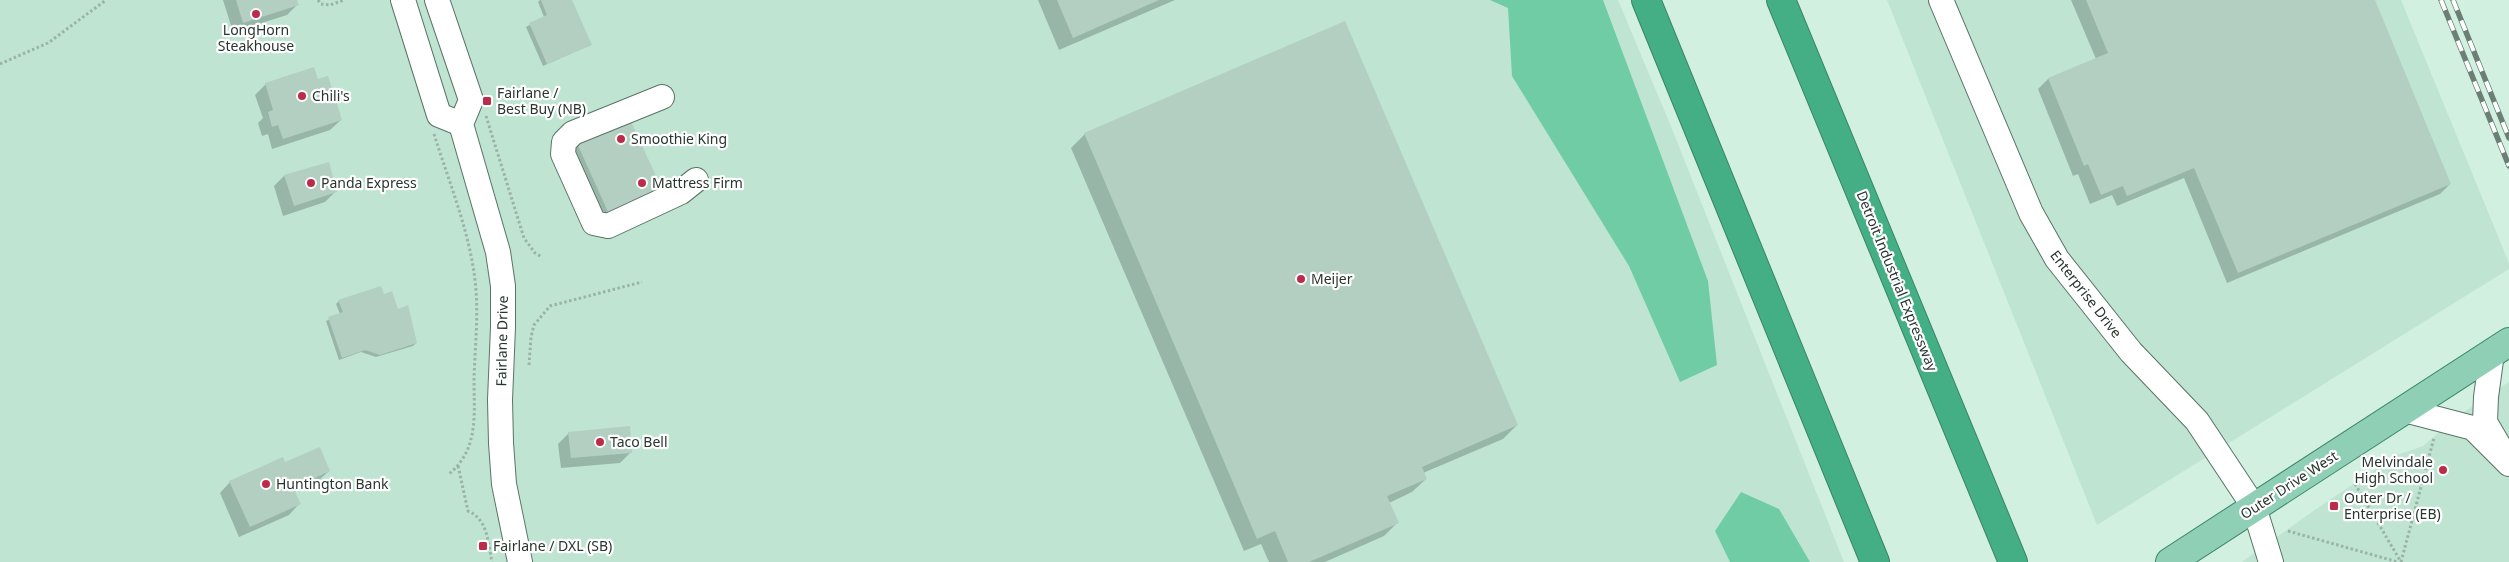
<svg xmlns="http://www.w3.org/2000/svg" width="2509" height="562" font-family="'Noto Sans',sans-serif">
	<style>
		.built { fill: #bfe4d2 }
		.green { fill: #70cca5 }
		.shadow { fill: #0003 }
		.building { fill: #b2cfc1 }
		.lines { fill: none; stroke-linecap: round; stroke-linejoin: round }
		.minor-casing { stroke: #597467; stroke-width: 26 }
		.major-casing { stroke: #3b8467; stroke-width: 30 }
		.highway-casing { stroke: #3b8467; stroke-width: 30 }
		.path { stroke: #9ab3a6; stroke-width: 3; stroke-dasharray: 2.5 2.5; stroke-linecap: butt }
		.minor { stroke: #fff; stroke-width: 24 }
		.major { stroke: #8fcfb6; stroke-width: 28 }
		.highway { stroke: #44af85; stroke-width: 28 }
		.rail-casing { stroke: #6b7f75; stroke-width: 5.5 }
		.rail { stroke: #fff; stroke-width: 4; stroke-dasharray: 11; stroke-linecap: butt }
		.poi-dot { fill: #bc2b4a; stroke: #fff; stroke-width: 2 }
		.labels { text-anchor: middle; stroke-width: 4.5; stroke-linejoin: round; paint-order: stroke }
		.poi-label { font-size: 14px; fill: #29352f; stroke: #fff; text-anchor: start }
		.street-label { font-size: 14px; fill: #29352f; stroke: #fff }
	</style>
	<rect width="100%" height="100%" fill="#d1f0e0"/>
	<g class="built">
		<path d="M0 0H1618L1670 124 1844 562H0Z"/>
		<path d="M1887 0H2401L2509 263V269L2097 525Z"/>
		<path d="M2509 382V562H2242L2316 509 2397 455 2423 446 2458 416Z"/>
	</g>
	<g class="green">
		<path d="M1490 0H1603L1708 281 1717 365 1680 382 1629 266 1512 76 1508 8Z"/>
		<path d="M1741 492 1779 509 1810 562H1730L1715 531Z"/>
	</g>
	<g class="shadow">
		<path d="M223 0H296L297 5 287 15 233 32Z"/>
		<path d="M540 0H571L590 45 543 66 526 27 544 17 538 2Z"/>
		<path d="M1038 0H1175L1059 50Z"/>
		<path d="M2071 0H2374L2450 184 2440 194 2227 283 2184 178 2117 206 2112 195 2090 204 2078 174 2073 176 2038 89 2048 79 2096 59Z"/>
		<path d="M317 81 341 120 330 130 272 149 268 134 262 136 258 123 263 118 255 95 266 84Z"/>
		<path d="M1085 134 1517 425 1503 439 1423 473 1426 479 1412 492 1389 503 1397 523 1384 536 1325 562H1269L1261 544 1244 551 1071 148Z"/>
		<path d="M576 142 659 187 649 198 597 221 566 153Z"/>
		<path d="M328 163 336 191 325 202 283 216 274 186 284 176Z"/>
		<path d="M383 295 397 310 416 343 413 346 376 357 361 352 339 360 326 321 340 314 336 304 339 301Z"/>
		<path d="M569 433 631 452 620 463 561 468 558 444Z"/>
		<path d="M329 471 318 481 294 492 299 504 289 515 239 537 220 493 230 482Z"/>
	</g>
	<g class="building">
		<path d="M236 0H297L299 5 243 23Z"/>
		<path d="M541 0H572L592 45 547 64 529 23 547 15Z"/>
		<path d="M1057 0H1159L1073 38Z"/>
		<path d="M2086 0H2375L2451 184 2238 273 2194 168 2127 196 2123 186 2101 195 2088 164 2084 166 2048 78 2108 53Z"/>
		<path d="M1345 21 1518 425 1422 467 1427 479 1387 496 1399 523 1309 562H1288L1275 531 1257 539 1084 133Z"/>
		<path d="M314 67 318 79 328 76 342 120 283 139 278 125 272 127 268 112 273 110 265 83Z"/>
		<path d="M629 117 661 187 608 212 576 141Z"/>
		<path d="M329 162 337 192 294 206 284 175Z"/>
		<path d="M381 286 384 294 392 291 398 309 408 305 417 343 380 355 365 350 342 358 328 317 343 312 338 300Z"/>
		<path d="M630 426 632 453 571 458 568 432Z"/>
		<path d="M320 447 330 471 293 488 301 504 250 527 229 481 283 457 285 462Z"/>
	</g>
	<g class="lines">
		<g class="minor-casing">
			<g id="minor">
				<path d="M403 0 439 115 461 124"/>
				<path d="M437 0 471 100 461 124 498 252 503 286V327L500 400 501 443 504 484 520 562"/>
				<path d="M1941 0 2031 213 2057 259 2131 352 2197 421 2254 507 2271 562"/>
				<path d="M662 97 573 133 564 142 563 154 594 223 608 226 681 192 696 180"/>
				<path d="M2492 353 2486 397 2485 422 2499 446"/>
				<path d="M2404 410 2473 428 2509 464"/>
			</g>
		</g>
		<g class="major-casing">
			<path id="major" d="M2170 562 2509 342"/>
		</g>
		<g class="highway-casing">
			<g id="highway">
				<path d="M1646 0 1875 562"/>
				<path d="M1781 0 2013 562"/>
			</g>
		</g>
		<g class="path">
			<path d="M318 0 321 4 330 5 344 0"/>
			<path d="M0 64 48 43 106 0"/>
			<path d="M486 116 524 238 535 253 542 257"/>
			<path d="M434 134C449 182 469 230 475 280 479 313 475 346 474 379 474 415 479 449 449 474"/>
			<path d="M529 365 531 337 534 325 550 306 642 282"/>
			<path d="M458 466 468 511C488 519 488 543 492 562"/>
			<path d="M2355 484 2401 562"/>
			<path d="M2288 531 2398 562"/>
			<path d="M2401 562 2434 438"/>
		</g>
		<use href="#minor" class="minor"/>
		<use href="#major" class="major"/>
		<use href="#highway" class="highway"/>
		<g class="rail-casing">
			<g id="rail">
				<path d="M2441 0 2509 166"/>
				<path d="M2453 0 2509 138"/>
			</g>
		</g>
		<use href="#rail" class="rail"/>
	</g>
	<g class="poi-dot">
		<circle cx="256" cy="14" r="5"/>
		<circle cx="302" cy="96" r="5"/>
		<rect x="482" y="96" width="10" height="10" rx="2.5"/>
		<circle cx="621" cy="139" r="5"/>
		<circle cx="311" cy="183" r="5"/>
		<circle cx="642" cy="183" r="5"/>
		<circle cx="1301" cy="279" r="5"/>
		<circle cx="600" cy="442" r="5"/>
		<circle cx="2443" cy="470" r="5"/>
		<circle cx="266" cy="484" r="5"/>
		<rect x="2329" y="501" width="10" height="10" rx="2.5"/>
		<rect x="478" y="541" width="10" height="10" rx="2.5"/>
	</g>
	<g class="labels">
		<g class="poi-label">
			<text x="256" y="35" text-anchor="middle">LongHorn<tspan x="256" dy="16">Steakhouse</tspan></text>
			<text x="497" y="98">Fairlane /<tspan x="497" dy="16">Best Buy (NB)</tspan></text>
			<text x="312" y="101">Chili's</text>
			<text x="631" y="144">Smoothie King</text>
			<text x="321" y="188">Panda Express</text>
			<text x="652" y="188">Mattress Firm</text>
			<text x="1311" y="284">Meijer</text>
			<text x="610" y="447">Taco Bell</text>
			<text x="2433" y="467" text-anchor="end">Melvindale<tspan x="2433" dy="16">High School</tspan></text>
			<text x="276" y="489">Huntington Bank</text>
			<text x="2344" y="503">Outer Dr /<tspan x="2344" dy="16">Enterprise (EB)</tspan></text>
			<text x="493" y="551">Fairlane / DXL (SB)</text>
		</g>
		<g class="street-label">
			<text transform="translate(1897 281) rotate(68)" y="5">Detroit Industrial Expressway</text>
			<text transform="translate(2086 294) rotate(52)" y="5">Enterprise Drive</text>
			<text transform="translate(502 341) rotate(-89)" y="5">Fairlane Drive</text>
			<text transform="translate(2289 485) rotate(-33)" y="5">Outer Drive West</text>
		</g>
	</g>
</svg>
